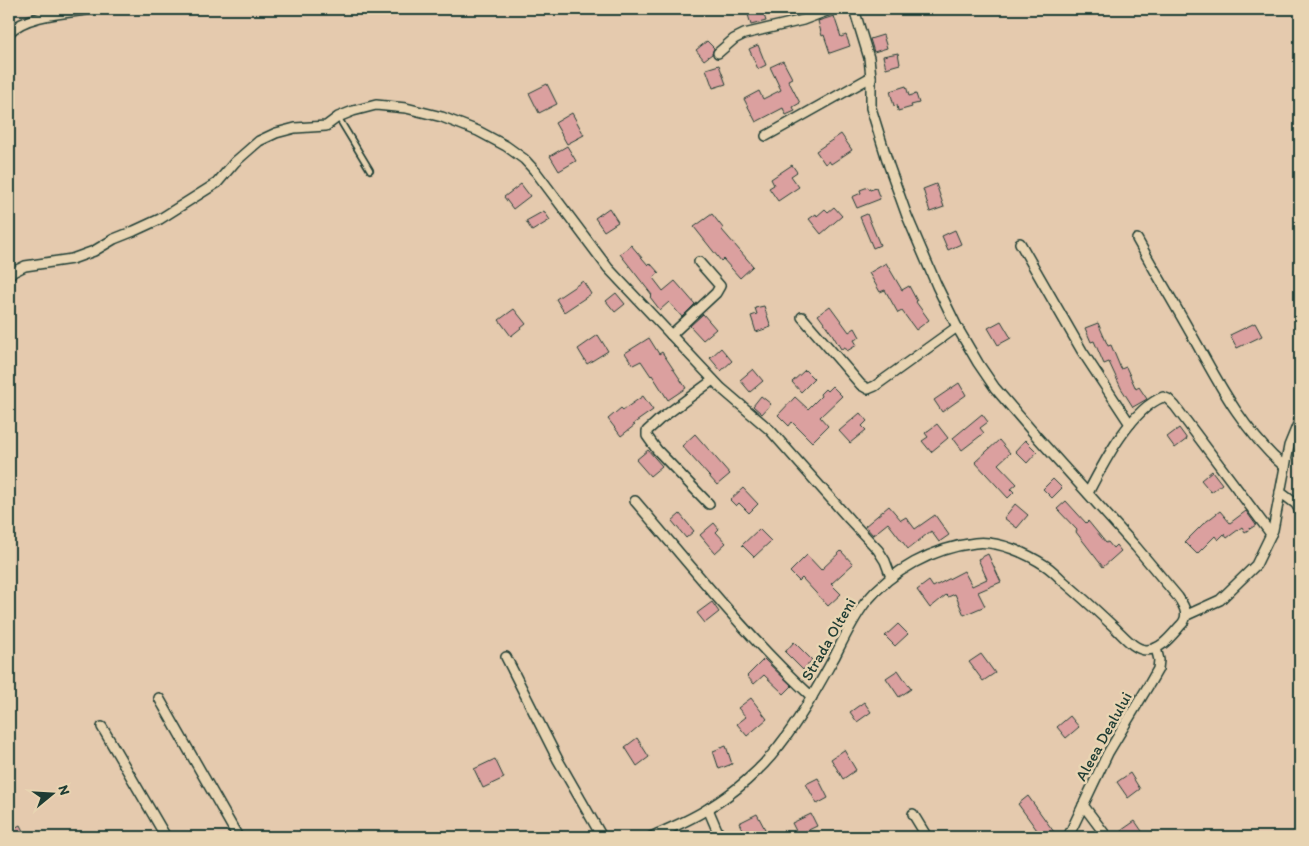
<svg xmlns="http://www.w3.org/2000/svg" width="1309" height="846" font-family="Itim,sans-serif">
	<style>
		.building { fill: #dba09f; stroke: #1f3d34 }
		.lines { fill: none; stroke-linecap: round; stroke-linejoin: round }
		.service-casing { stroke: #1f3d34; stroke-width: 8 }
		.minor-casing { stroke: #1f3d34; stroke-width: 12 }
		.service { stroke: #e8d4b2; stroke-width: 4.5 }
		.minor { stroke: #e8d4b2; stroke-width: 9 }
		.labels { text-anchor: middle; stroke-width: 5; stroke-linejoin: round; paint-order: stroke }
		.street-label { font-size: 16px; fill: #1f3d34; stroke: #e8d4b2 }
	</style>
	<rect width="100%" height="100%" fill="#e5caae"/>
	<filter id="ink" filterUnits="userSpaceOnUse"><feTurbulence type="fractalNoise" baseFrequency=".02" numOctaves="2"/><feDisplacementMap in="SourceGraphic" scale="10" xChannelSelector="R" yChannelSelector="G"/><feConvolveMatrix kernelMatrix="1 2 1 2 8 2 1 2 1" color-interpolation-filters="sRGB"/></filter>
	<g filter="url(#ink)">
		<g class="building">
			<path d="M756 9H762L766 21 751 25 747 11Z"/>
			<path d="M834 16 841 37 846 35 850 46 830 53 824 35 822 36 818 21Z"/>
			<path d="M883 35 887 48 874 52 870 39Z"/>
			<path d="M707 41 714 48 712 54 704 60 696 50Z"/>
			<path d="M758 45 766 65 758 69 749 49Z"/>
			<path d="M898 53 900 64 886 68 883 56Z"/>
			<path d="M783 61 792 78 788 80 800 103 793 107 795 111 786 115 783 108 756 122 744 99 759 91 763 99 781 90 770 67Z"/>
			<path d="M719 65 726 84 713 88 706 69Z"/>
			<path d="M547 84 557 104 539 113 529 93Z"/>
			<path d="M906 86 909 96 916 94 919 103 911 105 912 107 898 111 897 105 894 106 890 91Z"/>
			<path d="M572 113 584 135 567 144 555 123Z"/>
			<path d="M841 134 852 150 831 164 829 161 825 164 816 151Z"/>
			<path d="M567 146 576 161 559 171 550 156Z"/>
			<path d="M792 165 797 172 791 176 799 187 778 201 769 188 774 185 771 179Z"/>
			<path d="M521 184 530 196 513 209 504 197Z"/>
			<path d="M936 184 944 207 930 212 923 189Z"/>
			<path d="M868 187 870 190 876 188 880 199 857 208 852 197 861 193 860 190Z"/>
			<path d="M834 207 842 216 821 234 809 219 816 214 817 216 825 209 828 212Z"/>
			<path d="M609 208 618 222 604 231 595 218Z"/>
			<path d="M544 211 550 220 532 231 526 221Z"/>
			<path d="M712 214 723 228 722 230 753 266 740 278 723 259 721 261 694 227Z"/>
			<path d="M867 214 880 245 873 248 860 217Z"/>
			<path d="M955 230 961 244 948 250 942 236Z"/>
			<path d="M631 245 648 265 650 263 659 273 653 278 663 291 675 281 695 304 682 317 669 302 660 310 650 297 652 295 620 254Z"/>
			<path d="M886 263 902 290 909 286 917 301 916 302 929 320 916 330 902 311 898 313 885 290 880 292 869 273Z"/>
			<path d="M583 281 591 294 564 312 556 299Z"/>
			<path d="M616 293 625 304 615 312 606 301Z"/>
			<path d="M764 306 771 327 756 332 751 316 757 314 755 308Z"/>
			<path d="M830 306 849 332 855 328 860 337 854 340 857 345 847 351 845 347 841 349 832 334 818 315Z"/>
			<path d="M514 309 526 324 511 336 499 320Z"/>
			<path d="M703 314 716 329 703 340 690 326Z"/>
			<path d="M1001 321 1011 338 998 345 988 328Z"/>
			<path d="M1098 323 1108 346 1111 345 1121 369 1126 367 1136 389 1139 387 1147 399 1133 407 1121 388 1109 362 1104 364 1094 341 1091 342 1085 328Z"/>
			<path d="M1255 323 1262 336 1237 348 1230 335Z"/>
			<path d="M598 335 608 351 587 364 578 349Z"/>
			<path d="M649 338 659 354 662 352 686 388 668 400 652 375 651 376 641 361 633 365 625 353Z"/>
			<path d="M721 348 732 361 721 371 710 358Z"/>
			<path d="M753 369 763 381 750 392 740 380Z"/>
			<path d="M805 370 814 379 801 392 792 382Z"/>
			<path d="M959 383 966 395 942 412 934 400Z"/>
			<path d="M832 386 842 396 820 417 828 426 812 442 792 422 789 426 778 415 795 397 808 409 821 396 820 394 825 389 827 391Z"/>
			<path d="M643 396 653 410 633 424 635 425 621 436 608 419 621 408 623 410Z"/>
			<path d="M761 396 771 404 762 414 753 406Z"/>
			<path d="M860 413 867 421 862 426 866 430 850 443 839 431Z"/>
			<path d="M982 414 988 422 980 428 984 433 962 450 953 438Z"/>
			<path d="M937 424 948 438 931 452 922 441 928 437 925 433Z"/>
			<path d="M1179 428 1187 439 1175 448 1167 437Z"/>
			<path d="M695 434 730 474 717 485 682 446Z"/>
			<path d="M999 440 1010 453 998 464 1017 484 1011 489 1014 492 1008 498 975 462Z"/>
			<path d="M1025 440 1037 452 1027 463 1015 451Z"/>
			<path d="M648 450 662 466 650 476 636 460Z"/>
			<path d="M1212 471 1222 484 1211 492 1201 480Z"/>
			<path d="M1053 479 1062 488 1052 498 1043 489Z"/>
			<path d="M743 488 758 504 749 513 739 503 736 506 730 500Z"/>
			<path d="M1066 501 1086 523 1088 521 1106 543 1108 542 1113 548 1116 545 1121 551 1103 567 1076 532 1077 530 1057 509Z"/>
			<path d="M1015 504 1028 515 1017 528 1004 518Z"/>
			<path d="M889 506 901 520 906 517 915 529 935 515 949 535 939 542 931 531 908 549 888 523 873 535 865 526Z"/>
			<path d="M1220 511 1230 523 1246 511 1256 525 1245 532 1242 527 1227 538 1224 534 1218 540 1215 536 1197 554 1185 542 1203 524Z"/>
			<path d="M680 514 694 531 686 538 672 521Z"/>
			<path d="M714 523 719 529 716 532 726 543 715 553 700 535Z"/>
			<path d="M759 529 771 541 754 557 742 545Z"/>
			<path d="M841 551 853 564 831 584 841 594 828 606 802 578 799 581 790 572 807 555 821 570Z"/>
			<path d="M988 554 1001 582 978 592 985 606 964 615 955 594 948 597 946 595 930 608 917 590 929 581 933 587 964 571 972 586 987 579 978 559Z"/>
			<path d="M712 602 719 612 705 623 697 613Z"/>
			<path d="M898 624 908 634 895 646 885 636Z"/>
			<path d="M794 642 812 660 803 670 785 652Z"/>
			<path d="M981 654 995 673 983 681 969 662Z"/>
			<path d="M764 659 792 686 784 694 764 675 754 684 747 676Z"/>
			<path d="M898 670 911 689 899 697 886 678Z"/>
			<path d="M751 698 767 719 747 736 737 724 746 717 738 708Z"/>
			<path d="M864 702 871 712 857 722 850 712Z"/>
			<path d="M1070 716 1079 727 1066 738 1057 727Z"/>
			<path d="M637 738 649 757 637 766 625 747Z"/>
			<path d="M726 746 732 764 719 769 713 751Z"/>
			<path d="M844 750 856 770 843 779 831 759Z"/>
			<path d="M495 759 504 778 483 788 474 769Z"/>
			<path d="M1130 773 1140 789 1128 798 1117 782Z"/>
			<path d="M818 778 828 798 817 804 806 784Z"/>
			<path d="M1028 796 1054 832 1047 837H1042L1018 804Z"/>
			<path d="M757 814 767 833 759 837H746L739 823Z"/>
			<path d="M811 814 817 826 798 835 792 823Z"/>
			<path d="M1135 821 1146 837H1126L1122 830Z"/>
			<path d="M20 825 26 837H9V831Z"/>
		</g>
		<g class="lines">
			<g class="service-casing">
				<path id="service" d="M338 117 370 170"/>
			</g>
			<g class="minor-casing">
				<g id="minor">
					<path d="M9 33C26 14 69 13 93 9"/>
					<path d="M718 53 734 39 744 34 803 20 832 9"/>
					<path d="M766 136 871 77"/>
					<path d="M1137 239C1157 275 1178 310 1198 346 1222 390 1247 435 1285 467"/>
					<path d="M1020 243 1082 351 1130 424"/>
					<path d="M9 274 25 266 72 259 94 251 114 239 134 231 160 219 217 183 235 162 259 141 276 133 295 128 326 126 338 117 353 111 376 105 406 108 442 117 478 131 506 146 524 159 536 172 608 268 721 388 770 430 849 519 878 550 885 561 891 577"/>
					<path d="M802 317 861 385 868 389 875 386 957 327"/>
					<path d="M671 335 716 293 720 286 699 262"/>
					<path d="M1280 492 1296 504 1300 511"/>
					<path d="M1088 493C1103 464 1131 409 1163 397L1168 399 1175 406 1271 534"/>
					<path d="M635 501C692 567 747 637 812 697"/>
					<path d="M709 504 657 450 647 436V431L659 420 713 380"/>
					<path d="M1187 615 1220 600 1256 565 1273 530 1289 446 1300 419"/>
					<path d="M506 657 558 760 602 837"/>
					<path d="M159 698 238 837"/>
					<path d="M102 727 166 837"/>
					<path d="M1083 805 1107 837"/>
					<path d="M708 809 720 837"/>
					<path d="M913 814 927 837"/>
					<path d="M651 837C670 828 691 820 709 808 734 793 761 770 779 746 801 718 818 686 835 656 844 638 853 619 865 603 892 570 933 548 975 543 998 540 1028 554 1046 566 1052 570 1058 576 1063 581 1081 596 1097 611 1114 627 1123 635 1134 650 1147 650 1162 649 1171 636 1180 626 1190 617 1185 607 1178 597L1136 547 1038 438 995 388 978 363 957 327 937 286 907 216 889 166 871 108V77L869 58 854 9"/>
					<path d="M1068 837 1108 753 1150 683 1158 669 1159 660 1156 648"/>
				</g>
			</g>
			<use href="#service" class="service"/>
			<use href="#minor" class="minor"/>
		</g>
	</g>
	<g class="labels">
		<g class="street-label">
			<text transform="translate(828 639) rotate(-60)" y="6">Strada Olteni</text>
			<text transform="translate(1103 736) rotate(-61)" y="6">Aleea Dealului</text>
		</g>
	</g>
	<rect width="1309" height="846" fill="none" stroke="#e8d4b2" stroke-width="30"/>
	<rect x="15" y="15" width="1279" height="816" fill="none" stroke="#1f3d34" stroke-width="2" filter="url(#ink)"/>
	<g transform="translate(52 794) rotate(72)" stroke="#e8d4b2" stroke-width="4" paint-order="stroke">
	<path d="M0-4L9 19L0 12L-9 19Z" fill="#1f3d34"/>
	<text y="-8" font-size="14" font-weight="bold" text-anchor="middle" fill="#1f3d34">N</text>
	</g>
</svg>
